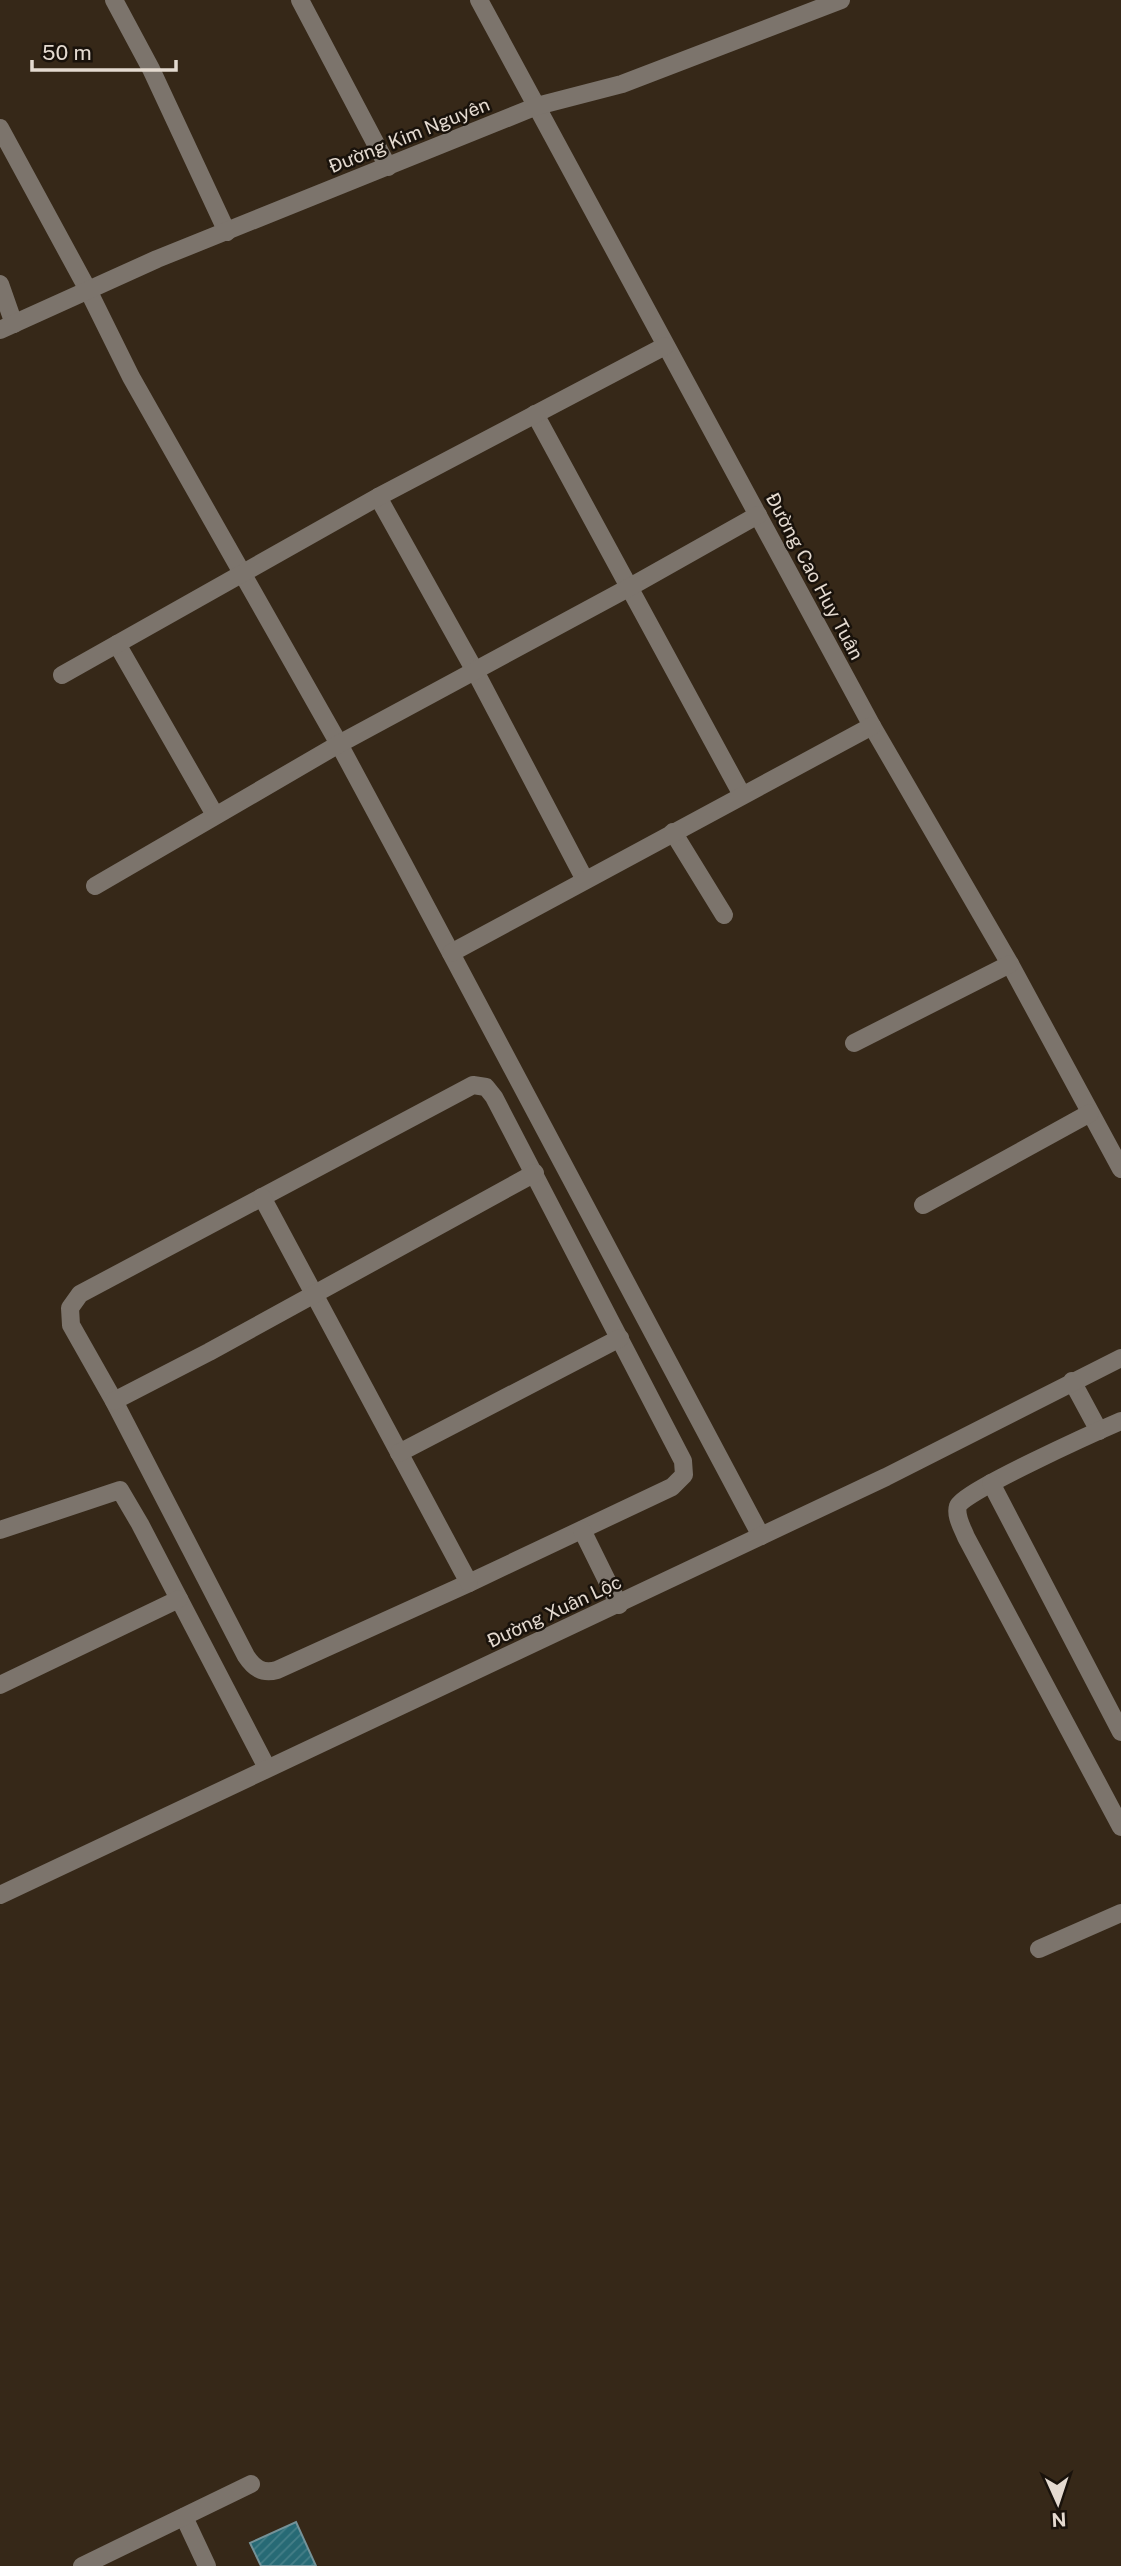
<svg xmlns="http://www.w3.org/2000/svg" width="1121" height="2566" font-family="'Public Sans',sans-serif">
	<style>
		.building { fill: url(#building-hatch); stroke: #749298; stroke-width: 2 }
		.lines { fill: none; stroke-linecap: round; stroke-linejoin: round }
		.minor { stroke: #7c746c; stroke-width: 18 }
		.labels { text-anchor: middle; stroke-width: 5; stroke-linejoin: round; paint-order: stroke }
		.street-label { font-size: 19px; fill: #e4dad0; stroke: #19120b }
	</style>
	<defs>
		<pattern id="building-hatch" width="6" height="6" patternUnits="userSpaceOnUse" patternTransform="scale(1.75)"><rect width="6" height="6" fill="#276a75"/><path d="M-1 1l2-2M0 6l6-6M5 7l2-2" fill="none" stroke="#467f88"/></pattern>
	</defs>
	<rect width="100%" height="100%" fill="#362818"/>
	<path class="building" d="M296 2522 316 2566H261L250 2543Z"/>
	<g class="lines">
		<g class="minor">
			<path d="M114 0 151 69 227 232"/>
			<path d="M300 0 388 167"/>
			<path d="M479 0 872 726 1010 964 1121 1169"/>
			<path d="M0 128 88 290 131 377 339 744 403 863 761 1536"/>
			<path d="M0 284 14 324"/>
			<path d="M0 330 157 259 537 106 622 84 841 0"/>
			<path d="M535 414 742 795"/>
			<path d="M378 497 475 671 585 880"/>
			<path d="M117 644 215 815"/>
			<path d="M62 675 378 497 665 346"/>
			<path d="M673 832 724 915"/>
			<path d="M95 886 339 744 630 587 758 515"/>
			<path d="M451 953 872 726"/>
			<path d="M854 1043 1010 964"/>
			<path d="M473 1085 486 1087 494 1097 683 1461 684 1475 672 1487 469 1583 277 1670C262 1674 254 1668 246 1656L114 1401 71 1325 70 1308 80 1294Z"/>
			<path d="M262 1197 469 1583"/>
			<path d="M923 1205 1090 1113"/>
			<path d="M1072 1381 1099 1431"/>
			<path d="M114 1401 209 1352 535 1173"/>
			<path d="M1121 1421C1100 1430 962 1492 958 1506 955 1516 962 1527 966 1537L1121 1827"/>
			<path d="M399 1453 620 1338"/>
			<path d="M991 1483 1121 1732"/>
			<path d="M0 1530 120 1490 140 1524 267 1768"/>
			<path d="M582 1530 619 1605"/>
			<path d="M0 1685 179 1599"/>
			<path d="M0 1895 886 1477 1121 1358"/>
			<path d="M1039 1949 1121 1913"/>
			<path d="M184 2517 207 2566"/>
			<path d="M82 2566 251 2484"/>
		</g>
	</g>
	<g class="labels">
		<g class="street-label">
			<text transform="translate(409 135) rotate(-22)" y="7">Đường Kim Nguyên</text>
			<text transform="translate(815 576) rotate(62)" y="7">Đường Cao Huy Tuân</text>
			<text transform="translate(554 1611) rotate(-25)" y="7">Đường Xuân Lộc</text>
		</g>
	</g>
	<g transform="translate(1058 2503) rotate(177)" stroke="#19120b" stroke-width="5" paint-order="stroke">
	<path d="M0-5L12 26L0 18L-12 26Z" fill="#e4dad0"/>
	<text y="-10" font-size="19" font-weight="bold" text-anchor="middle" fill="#e4dad0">N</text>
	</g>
	<path d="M32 60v10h144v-10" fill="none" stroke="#e4dad0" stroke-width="3.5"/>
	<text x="42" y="60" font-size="21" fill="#e4dad0" stroke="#19120b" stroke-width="5" paint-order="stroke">50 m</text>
</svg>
